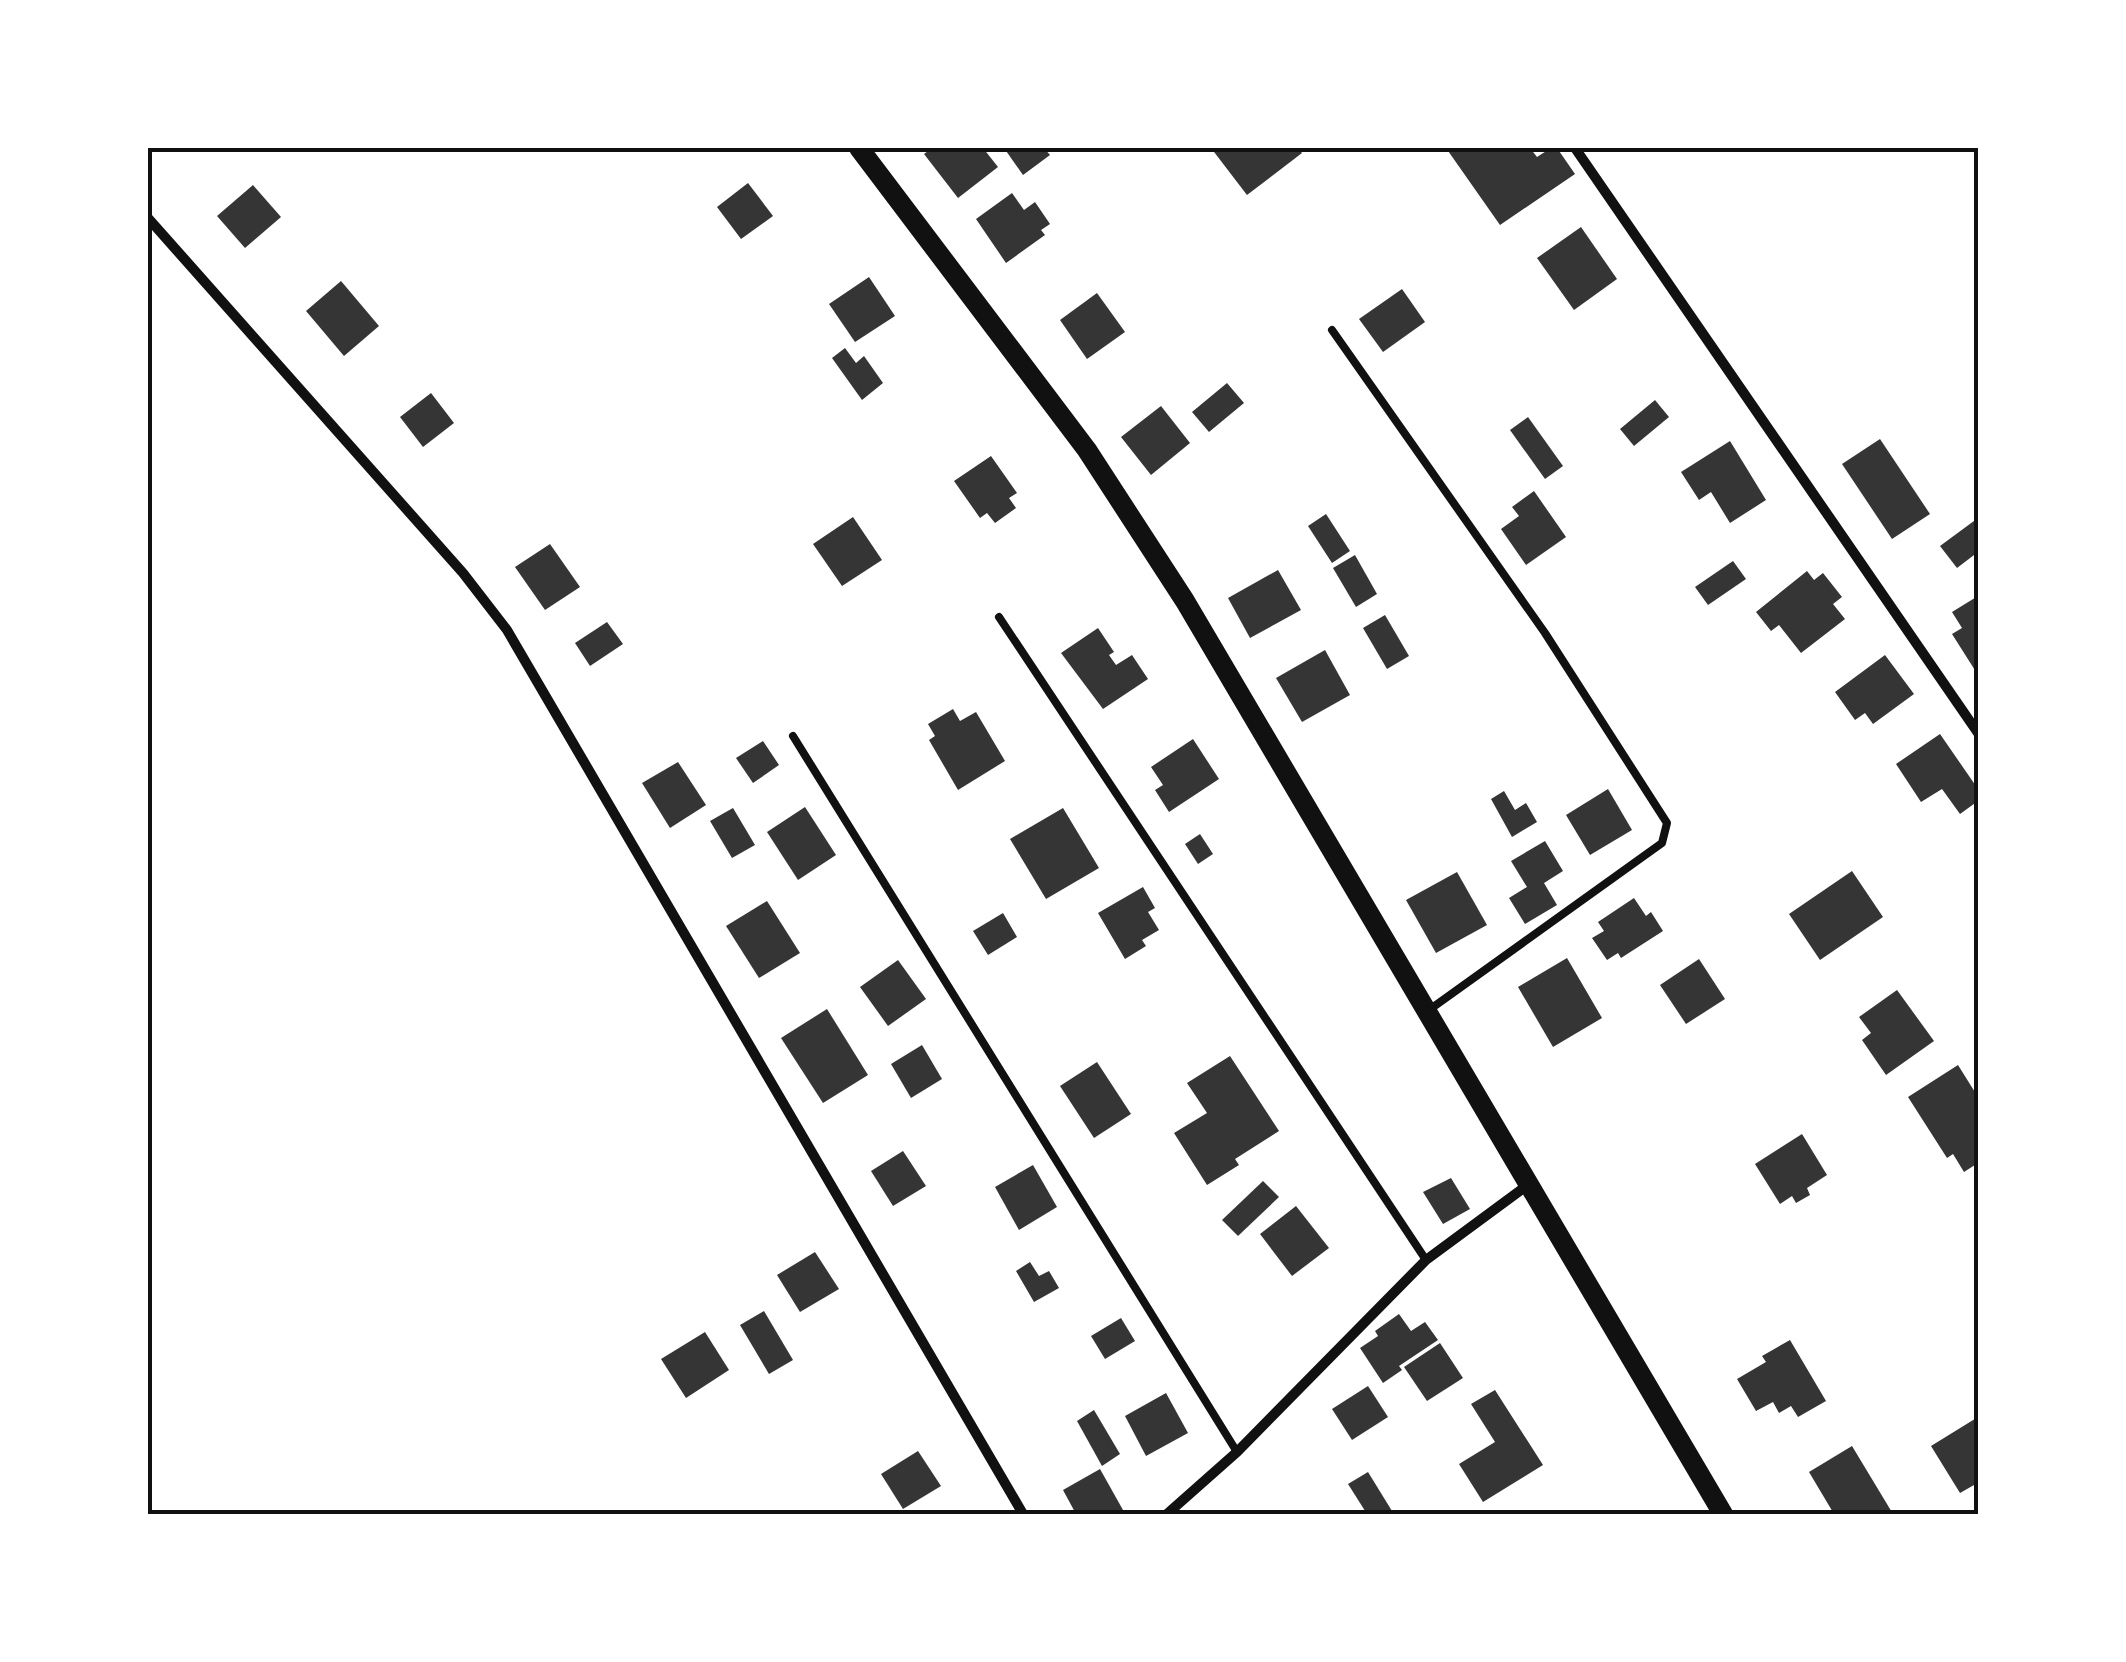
<svg xmlns="http://www.w3.org/2000/svg" width="2126" height="1662" font-family="'Fira Sans',sans-serif">
	<style>
		.building { fill: #353535 }
		.lines { fill: none; stroke-linecap: round; stroke-linejoin: round }
		.service { stroke: #111; stroke-width: 8 }
		.minor { stroke: #111; stroke-width: 10 }
		.secondary { stroke: #111; stroke-width: 20 }
		.neatline { fill: none; stroke: #111; stroke-width: 4 }
	</style>
	<rect width="100%" height="100%" fill="#fff"/>
	<g class="building">
		<path d="M932 148H983L998 167 958 198 924 154Z"/>
		<path d="M1004 148H1044L1050 155 1023 175Z"/>
		<path d="M1211 148H1298L1302 153 1247 195Z"/>
		<path d="M1446 148H1530L1537 157 1551 148H1557L1575 174 1500 225Z"/>
		<path d="M748 183 773 216 741 239 717 207Z"/>
		<path d="M253 185 281 217 245 248 217 216Z"/>
		<path d="M1012 193 1024 210 1035 202 1050 224 1041 230 1045 235 1006 263 976 219Z"/>
		<path d="M1581 227 1617 279 1574 310 1537 258Z"/>
		<path d="M869 277 895 316 855 342 829 304Z"/>
		<path d="M341 281 379 326 344 356 306 311Z"/>
		<path d="M1402 289 1425 322 1383 352 1359 319Z"/>
		<path d="M1097 293 1125 332 1087 359 1060 320Z"/>
		<path d="M845 348 856 363 864 356 883 383 862 400 832 358Z"/>
		<path d="M1227 383 1244 403 1209 432 1192 412Z"/>
		<path d="M431 393 454 423 423 447 400 417Z"/>
		<path d="M1655 400 1669 417 1634 446 1620 429Z"/>
		<path d="M1161 406 1190 443 1151 475 1121 437Z"/>
		<path d="M1528 417 1563 466 1545 479 1510 430Z"/>
		<path d="M1880 439 1930 514 1892 539 1842 464Z"/>
		<path d="M1730 441 1766 500 1730 523 1711 492 1699 500 1681 472Z"/>
		<path d="M991 456 1017 493 1009 498 1016 508 995 523 987 513 980 518 954 481Z"/>
		<path d="M1534 491 1566 537 1526 565 1501 529 1519 516 1512 507Z"/>
		<path d="M1326 514 1350 551 1332 563 1308 526Z"/>
		<path d="M853 517 882 560 842 586 813 544Z"/>
		<path d="M1978 518V552L1957 568 1940 546Z"/>
		<path d="M550 544 580 587 545 610 515 567Z"/>
		<path d="M1355 555 1377 594 1356 607 1333 568Z"/>
		<path d="M1733 561 1746 579 1708 605 1695 587Z"/>
		<path d="M1278 570 1301 610 1250 638 1228 598Z"/>
		<path d="M1807 571 1814 580 1823 573 1842 597 1833 604 1845 619 1801 653 1779 625 1771 631 1756 612Z"/>
		<path d="M1978 596V675L1952 634 1962 628 1952 612Z"/>
		<path d="M1385 615 1409 656 1387 669 1363 628Z"/>
		<path d="M607 622 623 644 590 666 575 643Z"/>
		<path d="M1098 628 1114 652 1109 655 1116 665 1132 655 1148 679 1103 709 1061 653Z"/>
		<path d="M1325 650 1350 695 1302 722 1276 678Z"/>
		<path d="M1885 655 1914 694 1873 724 1865 713 1855 720 1835 692Z"/>
		<path d="M953 709 960 721 976 712 1005 761 958 790 929 740 935 736 928 724Z"/>
		<path d="M1940 734 1978 789V801L1960 814 1942 789 1921 802 1896 764Z"/>
		<path d="M1193 739 1219 779 1169 812 1155 790 1163 785 1151 767Z"/>
		<path d="M763 741 779 765 753 783 736 758Z"/>
		<path d="M678 762 706 805 670 828 642 783Z"/>
		<path d="M1608 789 1632 830 1590 855 1566 815Z"/>
		<path d="M1504 791 1515 810 1526 803 1537 822 1512 837 1491 799Z"/>
		<path d="M805 807 836 855 798 880 767 832Z"/>
		<path d="M733 808 755 845 732 858 710 821Z"/>
		<path d="M1063 808 1099 868 1046 899 1010 839Z"/>
		<path d="M1200 834 1213 854 1198 864 1185 844Z"/>
		<path d="M1545 841 1563 871 1544 883 1557 905 1525 924 1509 898 1527 887 1511 861Z"/>
		<path d="M1852 871 1883 917 1820 960 1789 914Z"/>
		<path d="M1457 872 1487 925 1436 953 1406 900Z"/>
		<path d="M1143 887 1155 908 1148 912 1159 930 1142 940 1146 946 1125 959 1098 913Z"/>
		<path d="M1634 898 1646 916 1651 912 1663 931 1621 958 1618 953 1607 960 1592 938 1604 931 1598 922Z"/>
		<path d="M767 901 800 953 759 978 726 926Z"/>
		<path d="M1003 913 1017 937 988 955 973 931Z"/>
		<path d="M1567 958 1602 1018 1553 1047 1518 987Z"/>
		<path d="M1699 959 1725 999 1686 1024 1660 985Z"/>
		<path d="M898 960 926 999 888 1026 860 987Z"/>
		<path d="M1897 990 1934 1041 1886 1075 1862 1040 1871 1033 1859 1017Z"/>
		<path d="M827 1009 868 1075 823 1103 781 1038Z"/>
		<path d="M922 1045 942 1079 911 1098 891 1064Z"/>
		<path d="M1230 1056 1279 1131 1235 1159 1239 1165 1207 1185 1174 1133 1207 1113 1187 1083Z"/>
		<path d="M1097 1062 1131 1114 1094 1138 1060 1086Z"/>
		<path d="M1958 1065 1978 1097V1163L1964 1172 1953 1154 1947 1158 1908 1097Z"/>
		<path d="M1802 1134 1827 1175 1807 1188 1810 1195 1796 1203 1792 1196 1780 1204 1755 1164Z"/>
		<path d="M903 1151 926 1186 893 1206 871 1171Z"/>
		<path d="M1033 1165 1057 1207 1019 1230 995 1187Z"/>
		<path d="M1451 1178 1470 1209 1443 1224 1423 1192Z"/>
		<path d="M1263 1181 1279 1197 1238 1236 1222 1220Z"/>
		<path d="M1296 1206 1329 1248 1292 1276 1260 1234Z"/>
		<path d="M815 1252 839 1289 800 1312 777 1275Z"/>
		<path d="M1030 1262 1039 1276 1049 1271 1059 1288 1034 1302 1016 1271Z"/>
		<path d="M764 1311 793 1360 769 1374 740 1325Z"/>
		<path d="M1399 1314 1411 1331 1425 1322 1438 1340 1399 1366 1402 1370 1383 1383 1360 1348 1378 1336 1375 1331Z"/>
		<path d="M1121 1318 1135 1341 1105 1359 1091 1336Z"/>
		<path d="M705 1332 729 1370 686 1398 661 1359Z"/>
		<path d="M1790 1340 1826 1401 1798 1417 1791 1406 1779 1413 1773 1402 1756 1411 1737 1379 1766 1362 1762 1356Z"/>
		<path d="M1440 1343 1463 1378 1427 1401 1404 1367Z"/>
		<path d="M1368 1386 1388 1417 1352 1440 1332 1409Z"/>
		<path d="M1495 1390 1543 1465 1483 1502 1459 1464 1495 1442 1471 1404Z"/>
		<path d="M1166 1393 1188 1433 1146 1456 1125 1416Z"/>
		<path d="M1094 1410 1120 1454 1102 1466 1077 1421Z"/>
		<path d="M1978 1417V1493L1974 1485 1960 1493 1931 1446Z"/>
		<path d="M1852 1446 1893 1514H1834L1809 1472Z"/>
		<path d="M918 1451 941 1486 903 1509 881 1474Z"/>
		<path d="M1100 1469 1123 1510 1115 1514H1076L1063 1490Z"/>
		<path d="M1368 1472 1392 1511 1386 1514H1367L1348 1484Z"/>
	</g>
	<g class="lines">
		<g class="service">
			<path d="M1332 330 1545 633 1667 823 1662 843 1429 1010"/>
			<path d="M999 617 1426 1260"/>
			<path d="M793 736 1237 1452"/>
		</g>
		<g class="minor">
			<path d="M1575 148 1978 733"/>
			<path d="M148 218 463 573 507 630 1023 1514"/>
			<path d="M1167 1514 1237 1452 1426 1260 1529 1184"/>
		</g>
		<path class="secondary" d="M859 148 1087 450 1185 601 1723 1514"/>
	</g>
	<rect width="2126" height="1662" fill="none" stroke="#ffffff" stroke-width="300"/>
	<rect x="150" y="150" width="1826" height="1362" class="neatline"/>
</svg>
